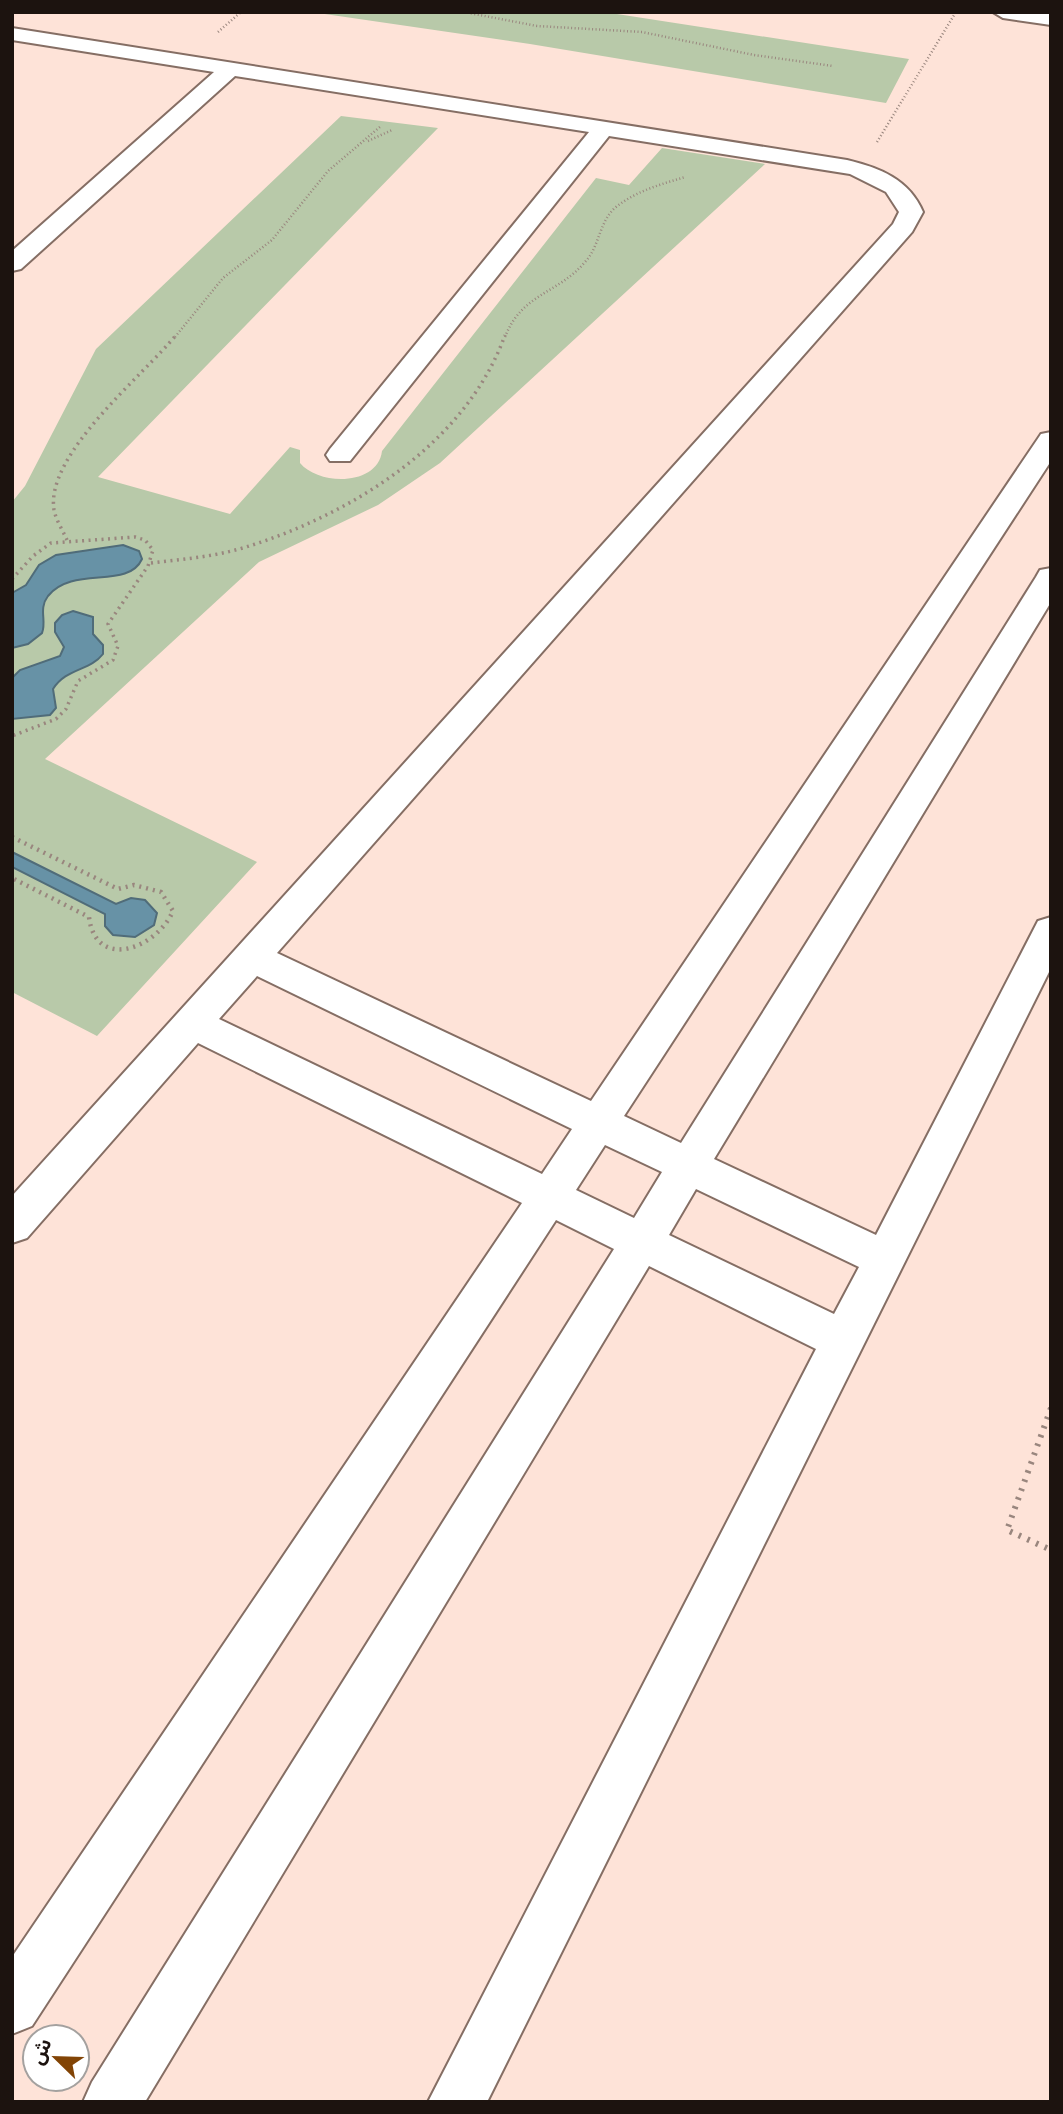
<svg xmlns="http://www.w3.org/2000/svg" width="1063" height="2114" font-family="Barlow,'Noto Sans Arabic',sans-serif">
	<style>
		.green { fill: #b8c9a9 }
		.water { fill: #6792a6; stroke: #506c79; stroke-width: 2 }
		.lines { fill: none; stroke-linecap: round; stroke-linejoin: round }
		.minor-casing { stroke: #856e64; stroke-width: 4 }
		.path-far3 { stroke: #99867e; stroke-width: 2.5; stroke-dasharray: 1 2.5; stroke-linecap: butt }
		.path-far2 { stroke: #99867e; stroke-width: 3.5; stroke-dasharray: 2 4.5; stroke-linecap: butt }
		.path-far1 { stroke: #99867e; stroke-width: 4.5; stroke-dasharray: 2 5; stroke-linecap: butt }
		.path { stroke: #99867e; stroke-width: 6; stroke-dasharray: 2.5 7; stroke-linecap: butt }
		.minor { fill: #fff; fill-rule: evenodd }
	</style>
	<rect width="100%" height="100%" fill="#fee3d8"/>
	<g class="green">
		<path d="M311 12H604L909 59 886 103 530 44Z"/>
		<path d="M341 116 438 128 98 477 230 514 290 447 300 450V463C319 486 378 486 382 451L596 178 629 185 662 148 765 164 440 463 378 505 259 562 45 759 257 862 97 1036 12 992V502L25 486 96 349Z"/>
	</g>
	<g class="water">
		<path d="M123 545 139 551 142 559C128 590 73 565 48 596 38 609 47 621 42 633L28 644 12 648V593L26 585 39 565 56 555Z"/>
		<path d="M73 611 93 617V634L103 645V654C90 671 66 668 53 689L56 708 50 715 12 719V678L20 670 60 656 64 647 55 632V623L62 615Z"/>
		<path d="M12 852 116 904 131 898 145 900 157 913 154 925 135 937 113 935 105 926V914L12 867Z"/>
	</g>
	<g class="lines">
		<g class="minor-casing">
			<g id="minor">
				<path d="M993 12 1051 13V25L1003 18Z"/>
				<path d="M12 28 847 160C880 168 909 179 923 212L912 232 277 953 591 1101 1037 440 1041 434 1051 432V461L624 1116 681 1143 1036 577 1040 570 1051 568V602L714 1159 876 1235 1038 921 1051 917V968L487 2102H428L816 1349 649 1266 145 2102H83L92 2082 614 1249 556 1220 32 2026 12 2034V1957L522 1203 198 1043 27 1238 12 1243V1196L893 224 899 212 886 192 850 174 609 136 350 461H330L326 455 330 449 589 132 235 76 21 269 12 271V251L214 72 12 40ZM257 976 572 1129 542 1174 219 1019ZM605 1145 662 1172 634 1218 576 1190ZM696 1189 859 1267 834 1314 669 1235Z"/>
			</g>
		</g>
		<g class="path-far3">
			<path d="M464 12 537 26 642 32 754 55 833 66"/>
			<path d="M218 32 241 12"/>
			<path d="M368 141 392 130"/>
			<path d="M877 142 956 12"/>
			<path d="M175 337 223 278 272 240 328 171 381 126"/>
			<path d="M505 337C522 293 558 294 585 262 600 246 599 221 616 207 636 191 662 184 685 177"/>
		</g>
		<g class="path-far2">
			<path d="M67 540C63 531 56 520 54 510 45 454 144 375 176 335"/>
			<path d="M151 563C183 559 214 557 246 547 352 514 466 444 505 335"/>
			<path d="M12 579 33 556 51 543 135 537 145 540 153 550 148 566 108 624 118 646 113 660 78 681 66 709 56 719 12 736"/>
		</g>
		<path class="path-far1" d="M12 837 118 889 134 885 161 892 173 911C157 948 96 972 89 917L12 878"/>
		<path class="path" d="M1051 1408 1007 1530 1051 1550"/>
		<use href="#minor" class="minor"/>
	</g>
	<rect width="1063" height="2114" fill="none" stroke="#1c130f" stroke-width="28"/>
	<g transform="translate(56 2058) rotate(293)"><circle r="33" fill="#ffffff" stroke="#a4a19f" stroke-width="2"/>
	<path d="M0-5L12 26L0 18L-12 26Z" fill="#824405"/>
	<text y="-10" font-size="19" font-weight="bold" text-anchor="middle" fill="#1c130f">ش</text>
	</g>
</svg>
